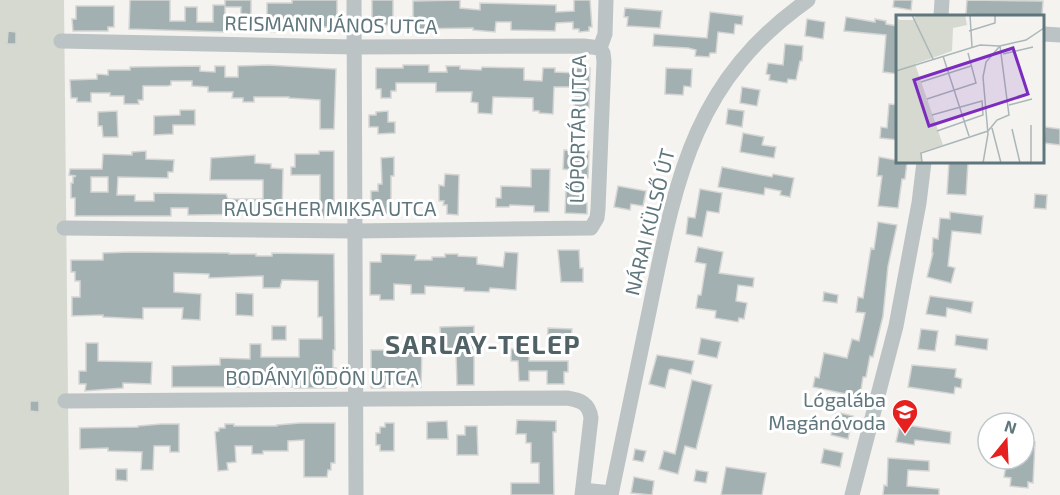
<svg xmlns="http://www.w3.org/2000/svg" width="1060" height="495" font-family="'Exo 2',sans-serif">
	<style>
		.green { fill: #d5d9cf }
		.building { fill: #a3b0b2; stroke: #d5d5d3; stroke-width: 1.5; fill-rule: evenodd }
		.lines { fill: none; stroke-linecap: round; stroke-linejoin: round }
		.minor { stroke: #bcc3c5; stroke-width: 15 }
		.labels { text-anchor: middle; stroke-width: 6; stroke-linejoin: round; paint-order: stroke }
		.street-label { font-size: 20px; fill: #5e767c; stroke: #fff }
		.poi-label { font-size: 20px; fill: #5e767c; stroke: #fff; text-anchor: end }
		.district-label { font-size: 26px; font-weight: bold; letter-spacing: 1.5px; fill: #506266; stroke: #fff }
		.inset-road { fill: none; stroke: #aab6b8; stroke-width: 1.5 }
		.view { fill: #7b2cbf; fill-opacity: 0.15; stroke: #7b2cbf; stroke-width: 3 }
		.inset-edge { fill: none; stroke: #5e767c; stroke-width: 3 }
	</style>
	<rect width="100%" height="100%" fill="#f4f3f0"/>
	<path class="green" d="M0 0H64L69 495H0Z"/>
	<g class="building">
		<path d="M130 0H170V21H185V7H197V22H213V5H225V0H251V21H267V3H292V0H337V27H323V24L308 23V31H296V27H279V32L240 31 241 7H225V32L129 29Z"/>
		<path d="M372 0H393V26L386 25V30L372 29Z"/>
		<path d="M460 0V8L480 10V3L556 5V12L574 11V0H590L592 27H589V31L579 32V29H573V22L556 23 555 31 511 30V22H496L495 32 473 30V28L409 29V17H413V1Z"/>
		<path d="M894 0H912L911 10 893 7Z"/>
		<path d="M967 0 1043 1 1042 16H999L966 14Z"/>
		<path d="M76 6H114V27H108V31H73L72 19H76Z"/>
		<path d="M625 8 662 11 660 28 627 26 628 17H624Z"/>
		<path d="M710 12 743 16 742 25 735 24 734 34 718 32 716 53H710L709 57 695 56 696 50 688 48 653 46 654 34 707 38Z"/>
		<path d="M846 17 875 22V19L886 21V24L898 26V74L883 72 886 35 844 31Z"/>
		<path d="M807 19 825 22 823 39 805 36Z"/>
		<path d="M8 31 16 32V44H7Z"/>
		<path d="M785 44 803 46 802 61H800L796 80 788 79 787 83 769 80 770 75 766 74 768 63 783 65Z"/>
		<path d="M268 65 336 69 334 129H320V100L289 98V97H254V102H243V98H232L233 92H208V87L192 86V81H171V85L168 86H143V100H138L139 104H124V96H110V93H91V102H77V98H71L70 80 97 79V74L108 75V70H130V67L200 66V71L215 72V66H225V77H238V66Z"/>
		<path d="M403 65H429V72H447L446 66H460V69L481 70 482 67 524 68V80L542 81 543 68H555V72L576 73V68H590L589 108 574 107 575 87H554L553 114 539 113V111H533V98L493 97 492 114 478 113V103L471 102 472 92H436V83H396V91H391V98H381V89H376V68H403Z"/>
		<path d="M666 68 692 69 691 87 684 86 683 95 665 94Z"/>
		<path d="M742 87 760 90 757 106 740 103Z"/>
		<path d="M889 104 898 105V140L880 138 881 127 887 128Z"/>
		<path d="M728 109 744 111 742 127 726 124Z"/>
		<path d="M180 110H195V125H173V134L154 135V116L180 115Z"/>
		<path d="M117 111 118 137H103L102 126H98V112Z"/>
		<path d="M388 111V122H395V133L378 134V127H369V115H376V112Z"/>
		<path d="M1045 127 1060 129V145L1044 143Z"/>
		<path d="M743 133 764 137 762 145 776 147 774 158 740 152Z"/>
		<path d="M564 150 589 151 588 178H583L582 203H587V214L565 213 566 190H569L570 170 563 169Z"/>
		<path d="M146 151V159L174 160 173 172H168V178L118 177 117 195H135V201H154V193L226 194 228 199H263V180H210L211 158 255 155V163L271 164V168L283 169 282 214 188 215V208H171V216H75V198H71V183H73V177L76 176 69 175 70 169H102L103 154 132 155V152ZM91 177H108V192H91Z"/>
		<path d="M319 151H334V213H327V217H317V203L320 202V175H291V167H295V154H319Z"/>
		<path d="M394 157V176H391V214H376V204H371V191H378V184H382L381 158Z"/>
		<path d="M879 157 907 162 905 179H902L898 208 878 206 882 176H877Z"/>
		<path d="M949 162H968L966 195 947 194Z"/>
		<path d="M722 167 772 177 773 174 794 178 790 197 780 195 781 191 765 188 764 195 718 187Z"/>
		<path d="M531 169H550L549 212H534V206L510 205 509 207H496V198H501V186L531 187Z"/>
		<path d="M445 174 459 175 458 215 447 214V205H443L444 201H439V185L444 186Z"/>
		<path d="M618 186 646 191 643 206 631 204 630 210 614 207Z"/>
		<path d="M700 189 722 193 719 213 707 211 702 237 686 234 688 217 695 218Z"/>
		<path d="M1035 194 1047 195 1046 209 1034 208Z"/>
		<path d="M950 212 983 216 981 234 952 231 948 266 955 268 951 283 927 277 933 253H932L933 238 938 239 940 218 950 219Z"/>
		<path d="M878 222 897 225 888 266 883 316 873 357 870 356 866 377H863L860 397 813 387 815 377 819 378 824 353 847 358 852 339 859 341 865 313 856 312 858 297 863 298 871 248 874 249Z"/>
		<path d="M698 247 723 252 719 273 754 278 753 287 738 285 736 301 747 303 744 319 739 318 738 322 715 318 716 311 696 308 698 295H701L706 264 695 262Z"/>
		<path d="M558 250H579L580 268H583V282H561Z"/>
		<path d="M130 252 229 253V254H256V256H272V253L334 254 335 350H333V368H336V388H295V387H281V382H262V387H172V366L220 365V358L250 359V344H261V357H299V339H322V317H318V281L282 280 280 288H263V276L209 278V274L174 273V292L201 294 200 320 182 319 183 308H143V319L103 317V315L72 316V297H80V281H75V272H71V260H103V253Z"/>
		<path d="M505 252 518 253 516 290 490 288 489 292 464 291V288L425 286V294H411V285L394 284V300H380V295H370V262H381V254L416 255 415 260H432V257H445V254H458V256L477 257V264L503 267Z"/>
		<path d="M824 292 838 295 837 303 823 301Z"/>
		<path d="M236 293 253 294V316L236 315Z"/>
		<path d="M930 296 973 302 971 313 947 308 946 317 926 314Z"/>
		<rect x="272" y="326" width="14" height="14"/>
		<path d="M474 326V385H457L456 352H441L440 327Z"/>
		<path d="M548 328 572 329 571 344H563L562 347 547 346Z"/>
		<path d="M921 329 938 331 935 351 918 349Z"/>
		<path d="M956 335 988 339 987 350 955 345Z"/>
		<path d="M701 338 721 342 717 358 698 354Z"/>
		<path d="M86 343H98V361L152 362 151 384 123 383V388L85 391 86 384H79V371H86Z"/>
		<path d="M408 345H418V350H422L421 387H404V384L385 385V388H371V350H408Z"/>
		<path d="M529 348V361H568V372H564V384H547V371H529V381H519L518 361H511V349Z"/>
		<path d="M657 355 694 361 691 374 671 369 669 370 665 388 649 384Z"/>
		<path d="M912 365 956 369 955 377 962 379 961 388 955 387 954 394 908 387Z"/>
		<path d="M692 380 712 385 696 449 685 446 678 474 659 469 664 451 675 454Z"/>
		<path d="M30 401H39V412L30 411Z"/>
		<path d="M836 412 853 416 848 439 831 435Z"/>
		<path d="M517 420 556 421V432H553L554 495H511V483H539V463H531V443H526V434H516Z"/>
		<path d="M447 421 448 439H427V422Z"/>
		<path d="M300 423H335V463H331V470H328L327 477H304V440L288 441V451H263V454H252V446H235L236 462 227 463 228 470 218 471 215 432 219 431V428H225V424H234V426H277V425Z"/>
		<path d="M385 423H394V451H380V445H376V433H380V427H385Z"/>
		<path d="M161 424H179V452H170V446H154L153 470H141L142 452 108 451V448L80 449V428L138 427V426Z"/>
		<path d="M900 424 951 432 950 444 915 440 914 445 896 442Z"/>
		<path d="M465 426H477L478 455H457V435H465Z"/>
		<path d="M1024 441 1035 442 1033 483 1028 482V488L1010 486 1011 478 1004 477 1007 459H1024Z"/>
		<path d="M635 449 646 451 643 462 633 460Z"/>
		<path d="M824 449 843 453 840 467 821 463Z"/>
		<path d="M888 458 929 461V471L908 470 907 486 939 489V495H883L884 485 887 486Z"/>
		<path d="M726 467 766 473 762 495H721Z"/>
		<path d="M116 469H127V481L116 480Z"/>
		<path d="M696 470 708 472 706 483 694 481Z"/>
		<path d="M634 477 654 481 652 495 631 493Z"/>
	</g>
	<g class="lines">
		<g class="minor">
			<path d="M354 0 356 495"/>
			<path d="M941 16 942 0"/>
			<path d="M1044 34 1060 35"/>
			<path d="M61 41 355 47 584 46 600 48"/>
			<path d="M64 228 354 231 591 228 597 218 598 209 604 61 603 53 600 48 605 34 606 0"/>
			<path d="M65 401 567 398C580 400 589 403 591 418L582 495"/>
			<path d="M583 490 611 493"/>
			<path d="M611 495C624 432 637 370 650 307 676 179 693 81 808 0"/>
			<path d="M852 495 896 326 919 203 924 162"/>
		</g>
	</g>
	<defs>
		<g id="school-pin" transform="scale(1.35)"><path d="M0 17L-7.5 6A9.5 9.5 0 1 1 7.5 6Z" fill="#e6201e" stroke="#fff"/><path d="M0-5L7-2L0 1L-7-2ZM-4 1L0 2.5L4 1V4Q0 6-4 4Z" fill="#fff"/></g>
	</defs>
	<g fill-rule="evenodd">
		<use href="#school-pin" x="905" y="412"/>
	</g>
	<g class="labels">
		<g class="street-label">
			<text transform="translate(331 25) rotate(1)" y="7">REISMANN JÁNOS UTCA</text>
			<text transform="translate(578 129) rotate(-89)" y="7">LŐPORTÁR UTCA</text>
			<text x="330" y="216">RAUSCHER MIKSA UTCA</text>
			<text transform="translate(650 222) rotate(-76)" y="7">NÁRAI KÜLSŐ ÚT</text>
			<text x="322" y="385">BODÁNYI ÖDÖN UTCA</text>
		</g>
		<g class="poi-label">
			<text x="886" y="407">Lógalába<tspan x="886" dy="23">Magánóvoda</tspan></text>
		</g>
		<g class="district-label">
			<text x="483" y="354">SARLAY-TELEP</text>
		</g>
	</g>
	<g transform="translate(896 15)">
		<rect width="148" height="148" fill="#f4f3f0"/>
		<path d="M0 0 3 5H17L20 0H69L71 10 57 13 56 36 19 49 47 130 25 137 26 148H0Z" fill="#d5d9cf"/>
		<path class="inset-road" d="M16 0 37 44M74 0 76 32M73 16 99 8V0M107 39 137 32M47 41 73 121M0 56 84 30 104 31M25 67 75 51M31 84 80 68 72 38M113 90 136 84M36 100 86 86 87 100 41 116M135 110V148M96 113 105 148M116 114 124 148M26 148 25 138 92 116 101 105 113 100 104 31M87 148 92 119 87 62 90 47 104 31 130 25 148 13"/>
		<path class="view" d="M117 33 132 79 33 111 18 65Z"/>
		<rect width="148" height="148" class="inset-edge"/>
	</g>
	<g transform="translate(1006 441) rotate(18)"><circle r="28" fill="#ffffff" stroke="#bfc8cb" stroke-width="1.5"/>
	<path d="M0-4.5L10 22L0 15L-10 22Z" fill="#e6201e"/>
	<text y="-9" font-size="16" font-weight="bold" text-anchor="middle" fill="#5e767c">N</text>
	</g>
</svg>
